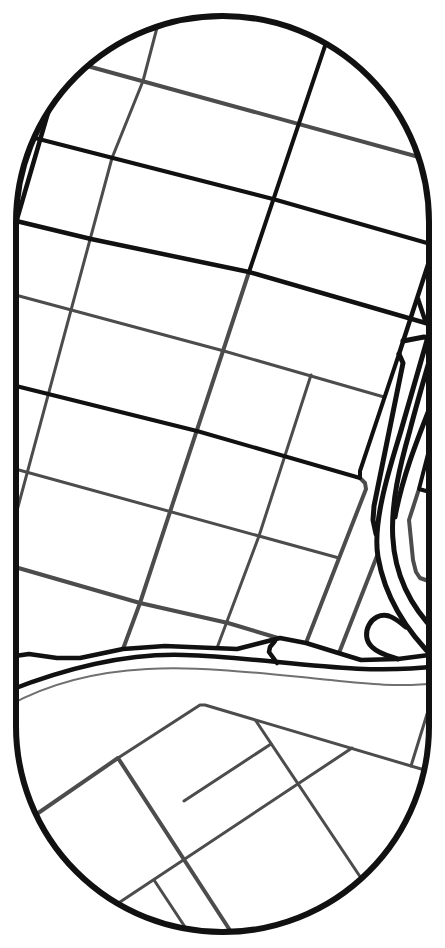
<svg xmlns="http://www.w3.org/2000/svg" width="445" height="948" font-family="'Asap Condensed',sans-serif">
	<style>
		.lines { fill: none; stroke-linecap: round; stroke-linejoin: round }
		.minor { stroke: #4c4c4c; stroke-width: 3 }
		.tertiary { stroke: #4c4c4c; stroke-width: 4 }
		.secondary { stroke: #111; stroke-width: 4 }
		.primary { stroke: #111; stroke-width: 4.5 }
		.trunk { stroke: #111; stroke-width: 5 }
		.rail { stroke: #707070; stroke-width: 2 }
		.rim { fill: none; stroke: #111; stroke-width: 6 }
	</style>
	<rect width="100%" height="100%" fill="#fff"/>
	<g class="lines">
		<g class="minor">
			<path d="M8 293 224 351 384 397"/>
			<path d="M8 467 339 558"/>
			<path d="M8 544 112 158 143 81 159 20"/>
			<path d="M217 648 259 536 311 375"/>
			<path d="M256 721 365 884"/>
			<path d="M118 758 200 705H205L428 771"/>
			<path d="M411 766 432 698H437"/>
			<path d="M184 801 271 744"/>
			<path d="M32 820 53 847"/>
			<path d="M154 880 189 933"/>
			<path d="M111 908 352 748"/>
		</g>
		<g class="tertiary">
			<path d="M219 8 310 27"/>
			<path d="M80 64 426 159"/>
			<path d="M419 489 409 520 413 560 416 572 420 578 437 584"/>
			<path d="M8 565 140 603 228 623 278 638"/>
			<path d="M306 643 366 489 365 483 360 478"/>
			<path d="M123 649 140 603 249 272"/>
			<path d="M339 653 377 556"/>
			<path d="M31 818 118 758 235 938"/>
		</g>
		<g class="secondary">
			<path d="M27 136 273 199 434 245"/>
			<path d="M249 272 328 37"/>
			<path d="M8 384 197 431 360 478V471L399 354"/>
			<path d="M436 423 419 489 437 494"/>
		</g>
		<g class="primary">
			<path d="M23 144 25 139"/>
			<path d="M8 219 91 239 249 272 436 326"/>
			<path d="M8 250 52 99"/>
			<path d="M418 299 426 323"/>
			<path d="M399 354 436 240"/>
			<path d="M275 641 270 647 269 652 277 663"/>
			<path d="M8 657 29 654 57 658H80L123 649 165 646 237 649 280 638 306 643 361 660 398 659 437 654"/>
			<path d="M8 691C64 669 123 653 184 655 269 657 353 677 437 666"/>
			<path d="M43 840 57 854 76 877"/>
		</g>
		<g class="trunk">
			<path d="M436 309C424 350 412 392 400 434 390 467 372 522 378 557 385 598 408 633 437 661"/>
			<path d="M436 338C427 369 418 399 410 430 389 504 376 573 437 633"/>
			<path d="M403 341 424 337 436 340"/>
			<path d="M395 517C403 473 420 433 436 392"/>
			<path d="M376 534 373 520 374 506 403 363 399 354"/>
			<path d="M398 659C389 656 379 654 372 647 359 635 371 611 389 616 395 618 401 623 406 627"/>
		</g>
		<path class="rail" d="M8 706C105 652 215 669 320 679 359 683 398 688 437 683"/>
	</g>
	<path d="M0 0H445V948H0ZM222 16H223A206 206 0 0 1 429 222V726A206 206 0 0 1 223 932H222A206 206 0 0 1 16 726V222A206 206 0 0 1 222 16Z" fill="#fff" fill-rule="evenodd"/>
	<path class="rim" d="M222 16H223A206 206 0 0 1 429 222V726A206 206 0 0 1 223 932H222A206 206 0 0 1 16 726V222A206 206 0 0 1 222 16Z"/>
</svg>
